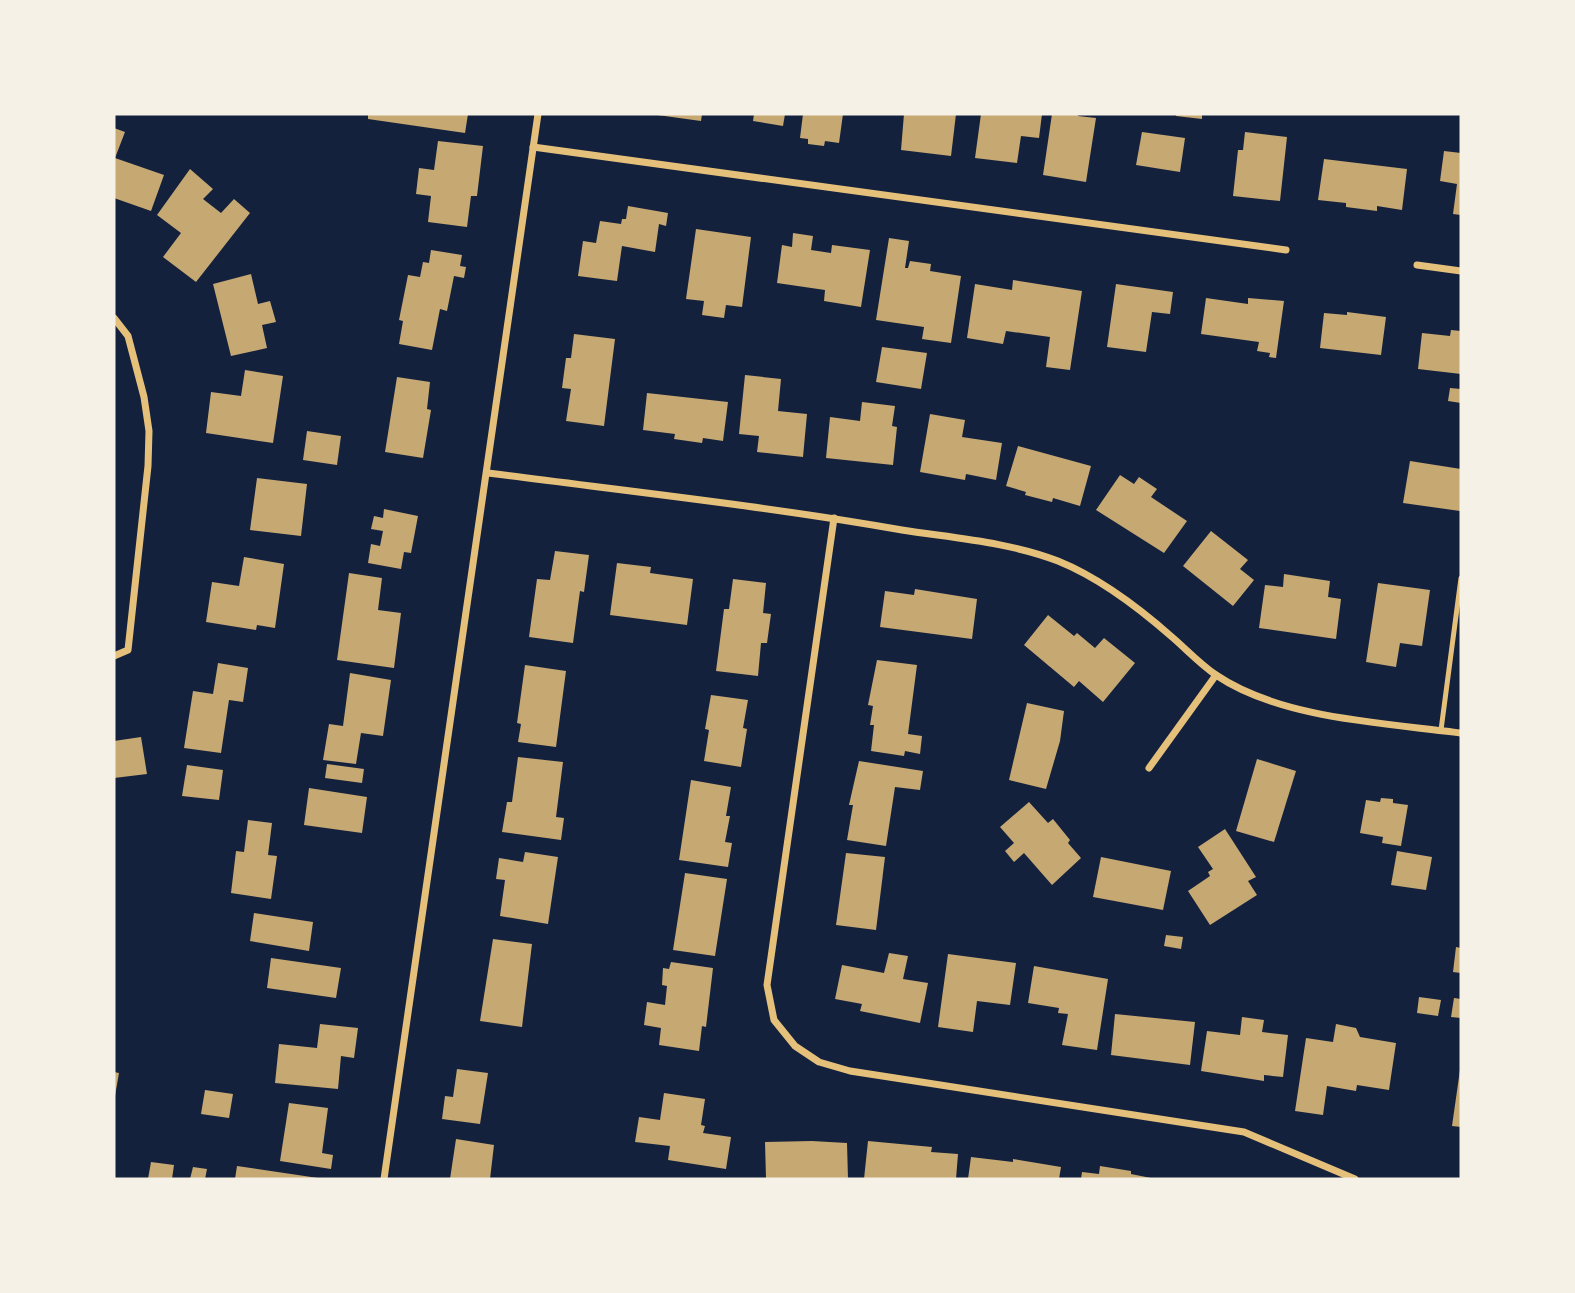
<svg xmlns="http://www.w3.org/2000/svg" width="1575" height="1293" font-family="'Asap Condensed',sans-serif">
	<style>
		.building { fill: #c6a872 }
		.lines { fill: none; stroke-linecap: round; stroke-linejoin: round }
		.service { stroke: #e5c07b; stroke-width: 5 }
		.minor { stroke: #e5c07b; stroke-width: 7 }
	</style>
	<rect width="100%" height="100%" fill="#14213d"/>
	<g class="building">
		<path d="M368 114H468L465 133 368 119Z"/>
		<path d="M650 114H702L701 121Z"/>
		<path d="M754 114H785L783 126 753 121Z"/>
		<path d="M803 114H843L839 143 825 141 824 146 808 144V139L800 138Z"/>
		<path d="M904 114H956L951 156 901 150Z"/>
		<path d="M981 114H1042L1039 138 1021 136 1017 163 975 158Z"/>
		<path d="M1052 114H1078V116L1096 118 1086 182 1043 175Z"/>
		<path d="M1176 114H1202V119L1176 116Z"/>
		<path d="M114 128 125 132 115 158 164 175 151 211 114 198Z"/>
		<path d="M1142 132 1185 138 1180 172 1136 165Z"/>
		<path d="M1245 132 1287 137 1280 201 1233 196 1238 150H1243Z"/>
		<path d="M438 141 483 146 477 196H471L467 227 428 222 431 196 416 194 419 168 434 170Z"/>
		<path d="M1444 151 1461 153V215L1453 214 1457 184 1440 181Z"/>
		<path d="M1324 159 1407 169 1402 210 1377 206V211L1346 207V203L1318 200Z"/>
		<path d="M190 169 213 189 203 199 221 213 234 199 250 213 196 282 163 257 181 233 157 215Z"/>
		<path d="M628 206 668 213 666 226 659 224 655 252 622 246 617 281 578 276 583 241 596 243 600 221 621 224 622 219H626Z"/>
		<path d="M696 229 751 237 742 307 726 305 724 318 702 315 704 301 686 299Z"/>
		<path d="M793 233 813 236 811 250 831 253 832 245 870 250 861 307 824 301 825 290 777 283 782 245 792 247Z"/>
		<path d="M889 238 909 241 905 268H908L910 261 931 264 930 271 961 276 951 343 922 339 924 327 876 320Z"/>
		<path d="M431 250 462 255 460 266 466 267 464 278 454 276 447 311 440 309 432 350 399 344 403 321 399 320 408 275 420 277 423 262 429 263Z"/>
		<path d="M251 274 258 304 270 301 276 322 262 325 267 348 231 356 213 284Z"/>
		<path d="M1013 280 1082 291 1070 370 1046 367 1050 337 1006 331 1003 344 967 338 975 284 1012 290Z"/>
		<path d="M1116 284 1173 292 1170 314 1152 312 1146 352 1107 347Z"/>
		<path d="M1206 298 1248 304V298L1284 301 1276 358 1269 357 1270 353 1257 351 1259 342 1201 334Z"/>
		<path d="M1347 312 1386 317 1381 355 1320 348 1324 313 1347 315Z"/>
		<path d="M1451 330 1461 331V374L1418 369 1422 333 1450 336Z"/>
		<path d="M574 334 615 339 604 426 566 421 571 389 562 388 566 358H571Z"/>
		<path d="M882 347 927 353 921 389 876 382Z"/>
		<path d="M245 370 283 376 273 443 206 433 211 392 241 396Z"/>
		<path d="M745 375 781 379 778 411 807 414 803 457 757 452 759 436 739 434Z"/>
		<path d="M397 377 430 382 427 409 431 410 423 458 385 452Z"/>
		<path d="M1450 388 1461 389V403L1448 401Z"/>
		<path d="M647 393 728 402 723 441 703 438 702 443 674 439 675 434 643 430Z"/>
		<path d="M862 402 895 406 892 426 897 427 893 465 826 458 830 417 860 421Z"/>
		<path d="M930 414 965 420 962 437 1002 443 996 480 966 474 965 480 920 472Z"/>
		<path d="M307 431 341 436 337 465 303 460Z"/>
		<path d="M1018 446 1091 466 1080 506 1053 498 1052 502 1025 495 1026 492 1006 486Z"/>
		<path d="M1410 461 1461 469 1460 511 1403 503Z"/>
		<path d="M1120 475 1134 484 1139 477 1157 489 1151 497 1187 521 1164 553 1096 510Z"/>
		<path d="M257 478 307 484 301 536 250 530Z"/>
		<path d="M384 509 418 516 411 553 404 552 401 569 368 563 371 544 380 546 383 531 371 529 374 516 383 518Z"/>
		<path d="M1211 531 1248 560 1240 569 1254 580 1233 606 1183 566Z"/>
		<path d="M555 551 589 555 584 592 580 591 573 643 529 637 537 579 550 580Z"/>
		<path d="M244 557 284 564 275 628 257 625 256 630 206 622 212 582 239 586Z"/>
		<path d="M617 563 651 567 650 573 693 579 687 625 610 615Z"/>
		<path d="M349 573 382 578 378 610 401 613 394 668 337 660Z"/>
		<path d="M1284 574 1330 581 1328 597 1341 599 1336 639 1259 628 1265 585 1283 587Z"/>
		<path d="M733 579 766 583 763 613 771 614 767 643H761L758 676 716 671 724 609H729Z"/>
		<path d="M1378 583 1430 590 1422 646 1400 643 1396 667 1366 662Z"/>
		<path d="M915 589 977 599 972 639 880 627 885 591 914 595Z"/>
		<path d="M1048 615 1074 636 1077 633 1095 648 1104 638 1135 663 1103 702 1079 681 1074 687 1024 645Z"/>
		<path d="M877 660 917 665 908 734 922 736 920 754 905 751 904 756 871 751 874 725H870L873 706 868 705Z"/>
		<path d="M218 663 248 668 243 702 229 700 221 753 184 748 193 691 213 694Z"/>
		<path d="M525 665 566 671 556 747 518 742 521 724 517 723Z"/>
		<path d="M350 673 391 680 383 736 361 733 356 764 323 760 329 724 343 726Z"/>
		<path d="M711 695 748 700 743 728 747 729 741 767 704 761 709 730 705 729Z"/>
		<path d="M1027 703 1064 711 1060 741 1046 789 1009 780Z"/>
		<path d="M141 737 147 774 114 778V741Z"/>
		<path d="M518 757 563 762 556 817 564 818 561 840 502 832 507 802H512Z"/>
		<path d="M1257 759 1296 771 1274 842 1236 831Z"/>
		<path d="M859 761 923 771 920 790 895 787 886 846 847 840 853 805H849Z"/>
		<path d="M327 764 364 769 362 783 325 778Z"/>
		<path d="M187 765 223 770 219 800 182 796Z"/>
		<path d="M691 780 731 787 726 816H730L725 842 732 843 728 867 679 860Z"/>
		<path d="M309 788 367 797 362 833 304 825Z"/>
		<path d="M1381 798 1393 799V803L1408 805 1401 846 1382 843 1383 837 1360 833 1366 800 1380 802Z"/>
		<path d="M1029 802 1048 823 1053 819 1070 840 1068 843 1081 858 1052 885 1024 853 1014 862 1005 851 1014 843 1000 827Z"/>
		<path d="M248 820 272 823 268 855 277 856 271 899 231 893 236 851 244 852Z"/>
		<path d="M1225 829 1256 877 1248 881 1257 895 1210 925 1188 891 1210 876 1208 872 1213 869 1198 847Z"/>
		<path d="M1397 851 1432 857 1426 890 1391 885Z"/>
		<path d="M525 852 558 857 548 924 500 916 505 880 496 879 499 858 523 862Z"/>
		<path d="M846 853 885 857 876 930 836 925Z"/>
		<path d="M1101 857 1171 871 1163 910 1093 897Z"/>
		<path d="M685 873 727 879 715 956 673 950Z"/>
		<path d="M254 913 313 922 309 951 250 941Z"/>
		<path d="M1166 935 1183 937 1181 949 1164 946Z"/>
		<path d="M493 939 532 944 522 1027 480 1021Z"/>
		<path d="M1456 947 1461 948V973L1453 972Z"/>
		<path d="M889 953 908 956 903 979 928 983 920 1023 860 1011 862 1004 835 999 842 965 884 973Z"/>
		<path d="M948 954 1016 963 1010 1005 977 1001 973 1032 938 1027Z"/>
		<path d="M271 958 341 968 336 998 267 988Z"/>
		<path d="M671 962 713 968 706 1027 702 1026 699 1051 659 1045 661 1028 644 1025 647 1002 665 1005 667 986 662 985 663 968 669 969Z"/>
		<path d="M1034 966 1108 979 1097 1050 1062 1045 1068 1014 1058 1013 1059 1008 1028 1003Z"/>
		<path d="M1419 997 1441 1000 1438 1016 1417 1013Z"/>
		<path d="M1454 998 1461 999V1018L1451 1017Z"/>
		<path d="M1115 1014 1195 1022 1190 1065 1111 1055Z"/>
		<path d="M1242 1017 1264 1020 1262 1032 1288 1035 1283 1077 1264 1075V1081L1201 1071 1207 1031 1240 1035Z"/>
		<path d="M320 1024 358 1028 354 1058 341 1056 338 1089 275 1083 279 1044 317 1048Z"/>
		<path d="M1336 1024 1356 1028 1360 1037 1396 1043 1389 1090 1357 1085 1356 1091 1327 1086 1323 1115 1295 1111 1306 1038 1333 1042Z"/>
		<path d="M457 1069 488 1073 480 1124 442 1119 445 1096 453 1097Z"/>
		<path d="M1460 1070H1461V1127L1452 1126Z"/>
		<path d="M114 1072 119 1073 115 1096H114Z"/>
		<path d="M205 1090 233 1094 229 1118 201 1114Z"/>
		<path d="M664 1093 705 1099 701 1125 705 1126 703 1133 731 1137 726 1169 668 1160 670 1146 635 1142 639 1117 660 1120Z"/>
		<path d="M289 1103 328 1108 322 1153 333 1155 331 1169 280 1161Z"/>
		<path d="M456 1139 494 1145 490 1179H450Z"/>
		<path d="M812 1141 847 1143 848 1179H766L765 1142Z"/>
		<path d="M868 1141 932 1147 931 1152 958 1154 956 1179H864Z"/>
		<path d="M971 1157 1013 1162V1159L1061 1167 1059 1179H968Z"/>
		<path d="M151 1162 174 1165 172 1179H148Z"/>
		<path d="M237 1166 318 1178V1179H235Z"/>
		<path d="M1100 1166 1131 1171V1174L1156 1179H1081L1082 1172 1099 1174Z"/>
		<path d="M193 1167 207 1169 205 1179H190Z"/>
	</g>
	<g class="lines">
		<path class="service" d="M1441 730 1461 578"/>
		<g class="minor">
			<path d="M533 147 1286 250"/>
			<path d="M1417 265 1461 271"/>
			<path d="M114 318 128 336 144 397 149 431 148 466 128 650 114 656"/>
			<path d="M488 473C626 491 765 506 902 530 953 538 1009 542 1058 561 1100 578 1138 607 1172 637 1186 649 1200 664 1216 675 1281 719 1385 723 1461 733"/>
			<path d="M834 518 767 985 774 1020 795 1046 819 1062 850 1071 1244 1132 1355 1179"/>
			<path d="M1149 768 1216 675"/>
			<path d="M384 1179 538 114"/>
		</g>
	</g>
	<rect width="1575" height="1293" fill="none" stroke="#f6f1e7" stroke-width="231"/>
</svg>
